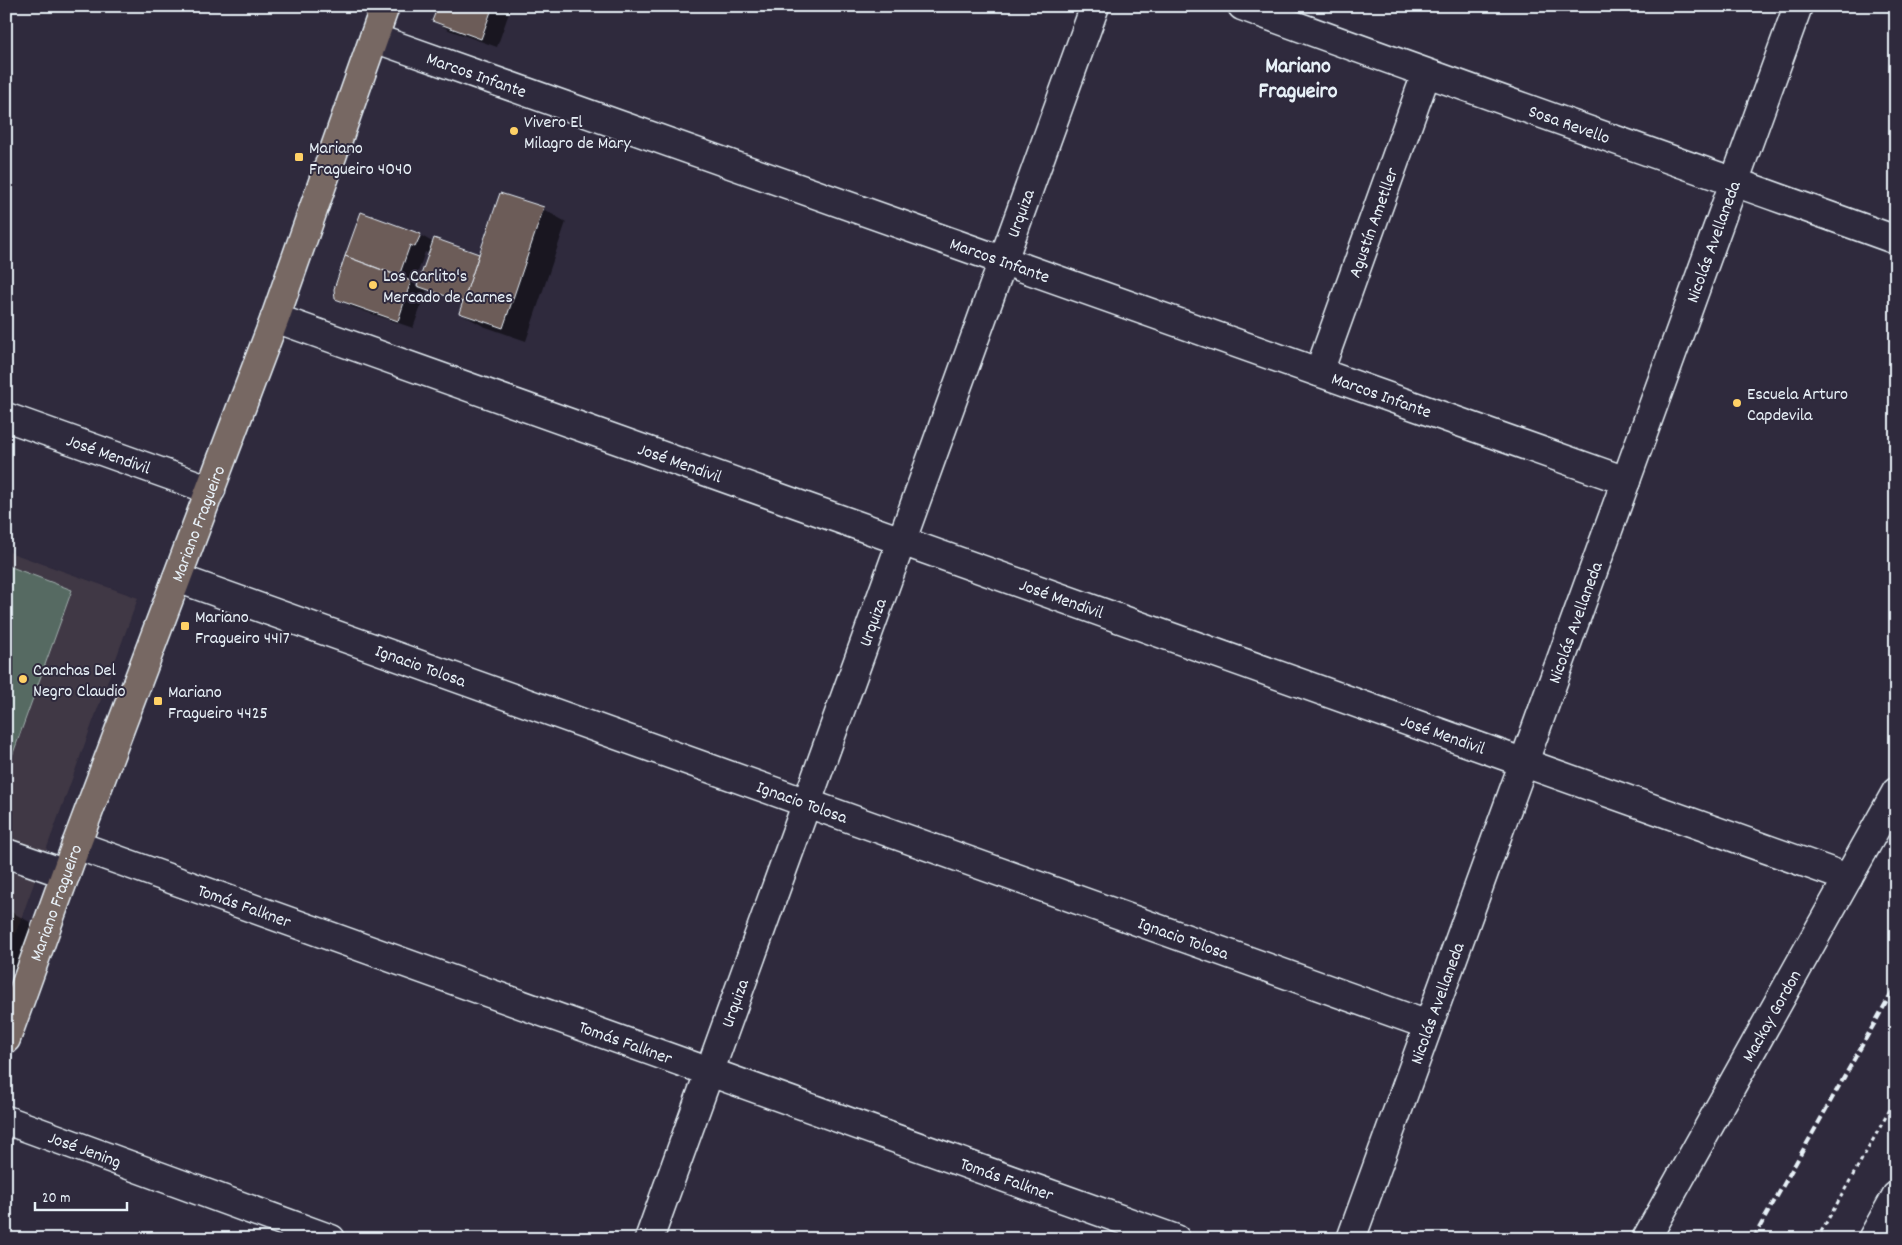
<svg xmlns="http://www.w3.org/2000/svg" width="1902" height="1245" font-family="Dekko,sans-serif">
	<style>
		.built { fill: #413945 }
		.green { fill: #576a62; stroke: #a0aead }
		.shadow { fill: #0007; fill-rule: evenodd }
		.building { fill: #6c5b59; stroke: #e8f1f8 }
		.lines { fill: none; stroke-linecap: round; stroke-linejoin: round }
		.minor-casing { stroke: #e8f1f8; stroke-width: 31 }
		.major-casing { stroke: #e8f1f8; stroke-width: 31 }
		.path { stroke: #e8f1f8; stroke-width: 3; stroke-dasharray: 4 4; stroke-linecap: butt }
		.minor { stroke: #2f2a3d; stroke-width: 28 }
		.major { stroke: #776864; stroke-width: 28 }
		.rail { stroke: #e8f1f8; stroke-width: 4; stroke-dasharray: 8 4; stroke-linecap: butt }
		.poi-dot { fill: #ffd166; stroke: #2f2a3d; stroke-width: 2 }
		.labels { text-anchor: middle; stroke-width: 4; stroke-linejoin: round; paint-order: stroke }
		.street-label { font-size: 18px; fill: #e8f1f8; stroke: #2f2a3d }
		.poi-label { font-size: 18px; fill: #e8f1f8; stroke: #2f2a3d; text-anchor: start }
		.district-label { font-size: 22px; font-weight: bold; fill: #e8f1f8; stroke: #2f2a3d }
	</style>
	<rect width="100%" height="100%" fill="#2f2a3d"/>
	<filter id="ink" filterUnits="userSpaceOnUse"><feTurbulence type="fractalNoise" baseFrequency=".02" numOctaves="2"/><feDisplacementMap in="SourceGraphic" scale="10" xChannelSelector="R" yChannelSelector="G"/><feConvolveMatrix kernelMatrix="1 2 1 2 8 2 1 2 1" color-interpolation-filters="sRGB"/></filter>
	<g filter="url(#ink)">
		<path class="built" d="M6 551 138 598 7 957H6Z"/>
		<path class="green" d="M6 565 72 590 7 770 6 769Z"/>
		<g class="shadow">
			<path d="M439 6H504L510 10 497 47 449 30 434 21Z"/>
			<path d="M501 194 543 209 566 222 526 341 483 326 460 313 463 304 427 290 413 328 352 307 336 298V290L362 214 420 235 434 243 480 256ZM425 252 430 254 418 287 414 284Z"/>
			<path d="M6 909 39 927 21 974 6 968Z"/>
		</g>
		<g class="building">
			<path d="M438 6H493L481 39 432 21Z"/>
			<path d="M500 193 544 207 503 328 459 313Z"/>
			<path d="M361 212 421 234 415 247 410 245 399 276 345 256Z"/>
			<path d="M434 238 479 254 463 302 417 286Z"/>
			<path d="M345 256 411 281 398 321 335 299 334 289Z"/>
		</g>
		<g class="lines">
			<g class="minor-casing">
				<g id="minor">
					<path id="s1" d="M1242 6C1459 86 1678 161 1896 240"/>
					<path id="s2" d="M374 38 1626 481"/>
					<path id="s3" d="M275 318 1848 878"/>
					<path id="s4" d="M1319 372 1426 74"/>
					<path id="s5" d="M6 417 211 490"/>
					<path id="s6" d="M177 578 1428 1025"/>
					<path id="s7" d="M76 845 1176 1239"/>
					<path d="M6 853 66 874"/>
					<path id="s8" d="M6 1120 331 1239"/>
					<path id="s9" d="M649 1239 1095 6"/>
					<path id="s10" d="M1351 1239 1798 6"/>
					<path id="s11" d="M1646 1239 1896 792"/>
					<path d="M1872 1239 1896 1196"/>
				</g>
			</g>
			<g class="major-casing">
				<g id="major">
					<path id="s12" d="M6 1039 76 845 275 318 385 6"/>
				</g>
			</g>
			<path class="path" d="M1817 1239 1896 1099"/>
			<use href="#minor" class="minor"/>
			<use href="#major" class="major"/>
			<path class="rail" d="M1753 1239 1896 985"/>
		</g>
	</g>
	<g class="poi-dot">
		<circle cx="514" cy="131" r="5"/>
		<rect x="294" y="152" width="10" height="10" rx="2.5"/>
		<circle cx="373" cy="285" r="5"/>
		<circle cx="1737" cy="403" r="5"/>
		<rect x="180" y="621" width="10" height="10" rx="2.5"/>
		<circle cx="23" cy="679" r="5"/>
		<rect x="153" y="696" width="10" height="10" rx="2.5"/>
	</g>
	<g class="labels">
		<g class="street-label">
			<text dy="6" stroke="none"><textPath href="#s2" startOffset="109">Marcos Infante</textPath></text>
			<text dy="6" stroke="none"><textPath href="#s1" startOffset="348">Sosa Revello</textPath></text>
			<text dy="6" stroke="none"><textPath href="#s9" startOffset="1091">Urquiza</textPath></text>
			<text dy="6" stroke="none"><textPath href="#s4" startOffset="159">Agustín Ametller</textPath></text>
			<text dy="6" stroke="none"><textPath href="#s10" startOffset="1061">Nicolás Avellaneda</textPath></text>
			<text dy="6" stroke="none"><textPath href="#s2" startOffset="664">Marcos Infante</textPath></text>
			<text dy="6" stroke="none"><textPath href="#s2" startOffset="1069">Marcos Infante</textPath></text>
			<text dy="6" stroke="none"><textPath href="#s5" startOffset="109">José Mendivil</textPath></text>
			<text dy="6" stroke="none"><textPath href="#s3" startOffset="430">José Mendivil</textPath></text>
			<text dy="6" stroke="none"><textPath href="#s12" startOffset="550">Mariano Fragueiro</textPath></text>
			<text dy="6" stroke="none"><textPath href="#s3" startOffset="835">José Mendivil</textPath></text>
			<text dy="6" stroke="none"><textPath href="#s9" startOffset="656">Urquiza</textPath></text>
			<text dy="6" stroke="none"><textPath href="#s10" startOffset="656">Nicolás Avellaneda</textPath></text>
			<text dy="6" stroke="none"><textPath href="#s6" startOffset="259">Ignacio Tolosa</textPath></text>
			<text dy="6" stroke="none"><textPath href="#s3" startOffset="1240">José Mendivil</textPath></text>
			<text dy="6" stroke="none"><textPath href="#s6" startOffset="664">Ignacio Tolosa</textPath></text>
			<text dy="6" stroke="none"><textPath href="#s12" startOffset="145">Mariano Fragueiro</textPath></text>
			<text dy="6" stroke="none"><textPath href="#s7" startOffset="179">Tomás Falkner</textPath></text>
			<text dy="6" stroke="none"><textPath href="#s6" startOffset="1069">Ignacio Tolosa</textPath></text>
			<text dy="6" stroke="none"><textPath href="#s9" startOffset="251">Urquiza</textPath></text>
			<text dy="6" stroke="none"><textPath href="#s10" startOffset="251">Nicolás Avellaneda</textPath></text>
			<text dy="6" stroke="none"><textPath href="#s11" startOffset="256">Mackay Gordon</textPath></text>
			<text dy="6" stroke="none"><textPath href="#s7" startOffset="584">Tomás Falkner</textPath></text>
			<text dy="6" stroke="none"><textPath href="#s8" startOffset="84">José Jening</textPath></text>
			<text dy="6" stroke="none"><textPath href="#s7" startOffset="989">Tomás Falkner</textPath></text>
		</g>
		<g class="poi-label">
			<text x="524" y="127">Vivero El<tspan x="524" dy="21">Milagro de Mary</tspan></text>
			<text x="309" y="153">Mariano<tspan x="309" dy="21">Fragueiro 4040</tspan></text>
			<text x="383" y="281">Los Carlito's<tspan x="383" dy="21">Mercado de Carnes</tspan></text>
			<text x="1747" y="399">Escuela Arturo<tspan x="1747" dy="21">Capdevila</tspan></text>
			<text x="195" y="622">Mariano<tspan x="195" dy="21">Fragueiro 4417</tspan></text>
			<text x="33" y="675">Canchas Del<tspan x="33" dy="21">Negro Claudio</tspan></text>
			<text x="168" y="697">Mariano<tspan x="168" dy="21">Fragueiro 4425</tspan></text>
		</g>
		<g class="district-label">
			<text x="1298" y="72">Mariano<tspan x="1298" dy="25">Fragueiro</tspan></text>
		</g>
	</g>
	<rect width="1902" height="1245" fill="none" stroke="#2f2a3d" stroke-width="25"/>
	<rect x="12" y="12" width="1877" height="1220" fill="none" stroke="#e8f1f8" stroke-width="2" filter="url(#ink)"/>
	<path d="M35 1202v8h92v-8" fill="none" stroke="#e8f1f8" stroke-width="2.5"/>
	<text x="42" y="1202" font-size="15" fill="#e8f1f8" stroke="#2f2a3d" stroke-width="4" paint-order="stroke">20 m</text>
</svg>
